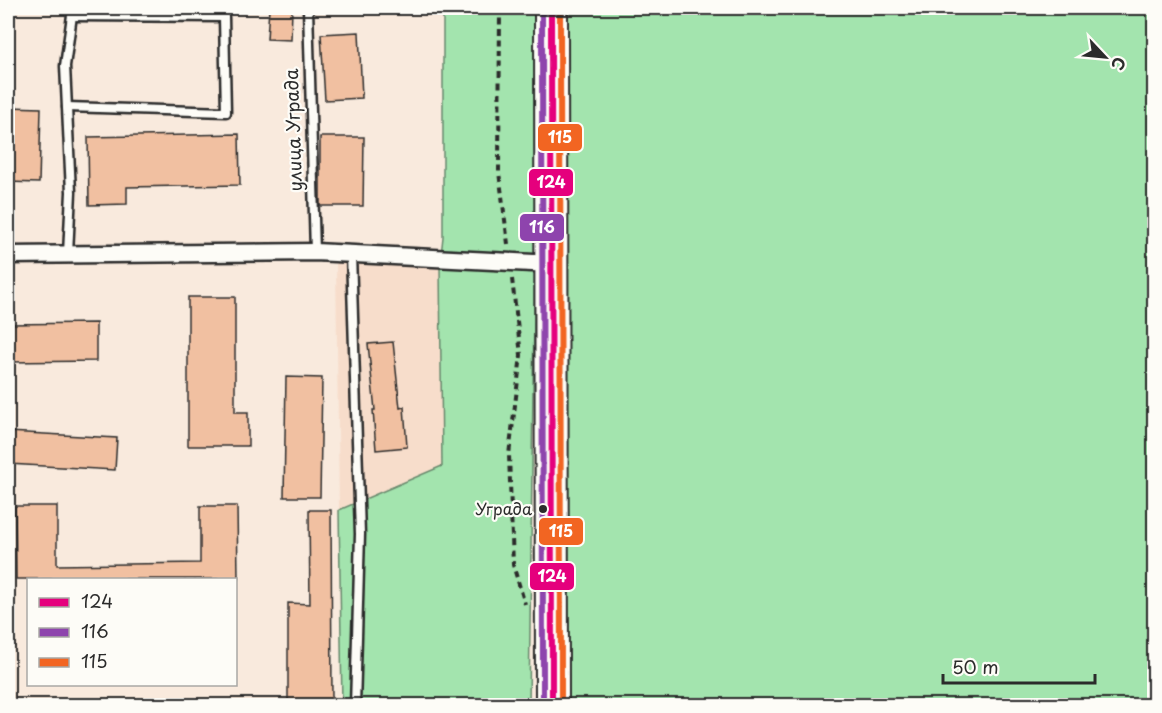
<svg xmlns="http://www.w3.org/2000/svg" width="1162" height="713" font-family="'Playpen Sans',sans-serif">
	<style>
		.built { fill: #f7ddcb }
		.green { fill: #a3e4ae; stroke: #67886c; stroke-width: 1.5 }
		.building { fill: #f1c0a1; stroke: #2b2b2b; stroke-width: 1.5 }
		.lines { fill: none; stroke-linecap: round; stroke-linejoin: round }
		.lane-casing { stroke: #2b2b2b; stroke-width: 13 }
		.street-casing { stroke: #2b2b2b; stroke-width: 21 }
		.highway-casing { stroke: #2b2b2b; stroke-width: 36 }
		.path { stroke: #2b2b2b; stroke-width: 4; stroke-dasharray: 6 4.5; stroke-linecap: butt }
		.lane { stroke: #fdfcf7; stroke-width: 8 }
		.street { stroke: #fdfcf7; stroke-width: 16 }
		.highway { stroke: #fdfcf7; stroke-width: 32 }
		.bus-1-casing { stroke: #fdfcf7; stroke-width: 10 }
		.bus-2-casing { stroke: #fdfcf7; stroke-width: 10 }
		.bus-3-casing { stroke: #fdfcf7; stroke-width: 10 }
		.bus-1 { stroke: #e5007d; stroke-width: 6 }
		.bus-2 { stroke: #8e44ad; stroke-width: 6 }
		.bus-3 { stroke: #f26522; stroke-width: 6 }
		.bus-dot { fill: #2b2b2b; stroke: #fdfcf7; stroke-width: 2 }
		.labels { text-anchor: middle; stroke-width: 4.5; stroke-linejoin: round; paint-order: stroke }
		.bus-label { font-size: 16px; fill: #2b2b2b; stroke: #fdfcf7; text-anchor: end }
		.street-label { font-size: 18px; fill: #2b2b2b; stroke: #fdfcf7 }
		.line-badge { stroke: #fdfcf7; stroke-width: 2 }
		.badge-label { font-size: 16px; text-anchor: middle; font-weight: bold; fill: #fff }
	</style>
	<rect width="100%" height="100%" fill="#f9eadd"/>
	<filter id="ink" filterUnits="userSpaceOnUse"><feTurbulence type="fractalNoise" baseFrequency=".0167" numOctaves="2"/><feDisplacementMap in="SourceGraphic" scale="12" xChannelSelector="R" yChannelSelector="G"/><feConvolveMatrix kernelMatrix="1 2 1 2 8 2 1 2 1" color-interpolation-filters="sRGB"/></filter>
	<g filter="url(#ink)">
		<path class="built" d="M336 262 440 264 442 466 339 510Z"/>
		<g class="green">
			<path d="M443 8H535V232L529 705H342L339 510 442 466 440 264 443 237Z"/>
			<path d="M568 8H1154V705L568 706Z"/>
		</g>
		<g class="building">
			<path d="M269 8 292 9 291 40 267 39Z"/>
			<path d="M359 32 362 98 325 100 321 34Z"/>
			<path d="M8 107 41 108 39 183 8 182Z"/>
			<path d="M239 134 240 185 127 187V204L89 205 88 137Z"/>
			<path d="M320 137H364L363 206H320Z"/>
			<path d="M188 297H235V412H248V446H188Z"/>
			<path d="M96 323V361L8 362V324Z"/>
			<path d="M393 342 400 408 404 407 407 447 376 450 373 410H375L368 344Z"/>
			<path d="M286 377 322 378 320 497H284Z"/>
			<path d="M8 432 117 438 115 470 8 464Z"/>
			<path d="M15 506H57V565L200 563V506H237L238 579H16Z"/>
			<path d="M309 510H331L332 705H288V603L310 604Z"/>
		</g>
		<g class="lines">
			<g class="lane-casing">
				<g id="lane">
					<path d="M308 8 315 252"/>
					<path d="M67 107 226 112 224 17 72 16"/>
					<path d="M68 254 71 192 65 66 73 8"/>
					<path d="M351 254 360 534 355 706"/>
				</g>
			</g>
			<g class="street-casing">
				<path id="street" d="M8 255 315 252 553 264"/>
			</g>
			<g class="highway-casing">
				<path id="highway" d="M551 8 552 706"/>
			</g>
			<g class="path">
				<path d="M500 8 499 172 508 244"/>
				<path d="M512 279 521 355 509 455 513 565 525 604"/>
			</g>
			<use href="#lane" class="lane"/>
			<use href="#street" class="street"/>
			<use href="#highway" class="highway"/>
			<g class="bus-1-casing">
				<path id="bus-1" d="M551 8 552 706"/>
			</g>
			<g class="bus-2-casing">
				<path id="bus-2" d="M542 8 543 706"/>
			</g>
			<g class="bus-3-casing">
				<path id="bus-3" d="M560 8 561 706"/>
			</g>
			<use href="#bus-1" class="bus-1"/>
			<use href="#bus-2" class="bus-2"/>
			<use href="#bus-3" class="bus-3"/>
		</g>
	</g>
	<circle class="bus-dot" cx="543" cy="509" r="5"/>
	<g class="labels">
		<g class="bus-label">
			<text x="532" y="515">Уграда</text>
		</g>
		<g class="street-label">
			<text transform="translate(294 130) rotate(-92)" y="6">улица Уграда</text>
		</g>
	</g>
	<g class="line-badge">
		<rect x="537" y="123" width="46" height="29" rx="6" fill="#f26522"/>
		<rect x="528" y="168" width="46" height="29" rx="6" fill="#e5007d"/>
		<rect x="519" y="213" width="46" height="29" rx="6" fill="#8e44ad"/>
		<rect x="538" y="517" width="46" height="29" rx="6" fill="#f26522"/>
		<rect x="529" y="562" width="46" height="29" rx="6" fill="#e5007d"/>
	</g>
	<g class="badge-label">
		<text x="560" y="143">115</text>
		<text x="551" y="188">124</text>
		<text x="542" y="233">116</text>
		<text x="561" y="537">115</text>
		<text x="552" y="582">124</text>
	</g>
	<rect width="1162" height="713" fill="none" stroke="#fdfcf7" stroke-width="30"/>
	<rect x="15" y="15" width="1132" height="683" fill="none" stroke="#2b2b2b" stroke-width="2" filter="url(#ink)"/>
	<rect x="27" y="578" width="210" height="108" fill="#fdfcf7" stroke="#a9a8a5" stroke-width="1.5"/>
	<rect x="39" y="598" width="30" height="9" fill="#e5007d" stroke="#a9a8a5" stroke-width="1.5"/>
	<text x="81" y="608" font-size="18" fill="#2b2b2b">124</text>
	<rect x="39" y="628" width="30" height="9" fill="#8e44ad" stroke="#a9a8a5" stroke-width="1.5"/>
	<text x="81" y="638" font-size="18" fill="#2b2b2b">116</text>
	<rect x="39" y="658" width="30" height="9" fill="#f26522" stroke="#a9a8a5" stroke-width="1.5"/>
	<text x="81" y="668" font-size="18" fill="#2b2b2b">115</text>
	<g transform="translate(1105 57) rotate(116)" stroke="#fdfcf7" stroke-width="4.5" paint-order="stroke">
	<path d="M0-4.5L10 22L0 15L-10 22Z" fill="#2b2b2b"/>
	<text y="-9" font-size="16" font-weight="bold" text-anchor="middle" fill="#2b2b2b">С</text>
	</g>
	<path d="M943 674v9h152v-9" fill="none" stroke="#2b2b2b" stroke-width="3"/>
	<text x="952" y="674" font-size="18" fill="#2b2b2b" stroke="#fdfcf7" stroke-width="4.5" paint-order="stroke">50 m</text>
</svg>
